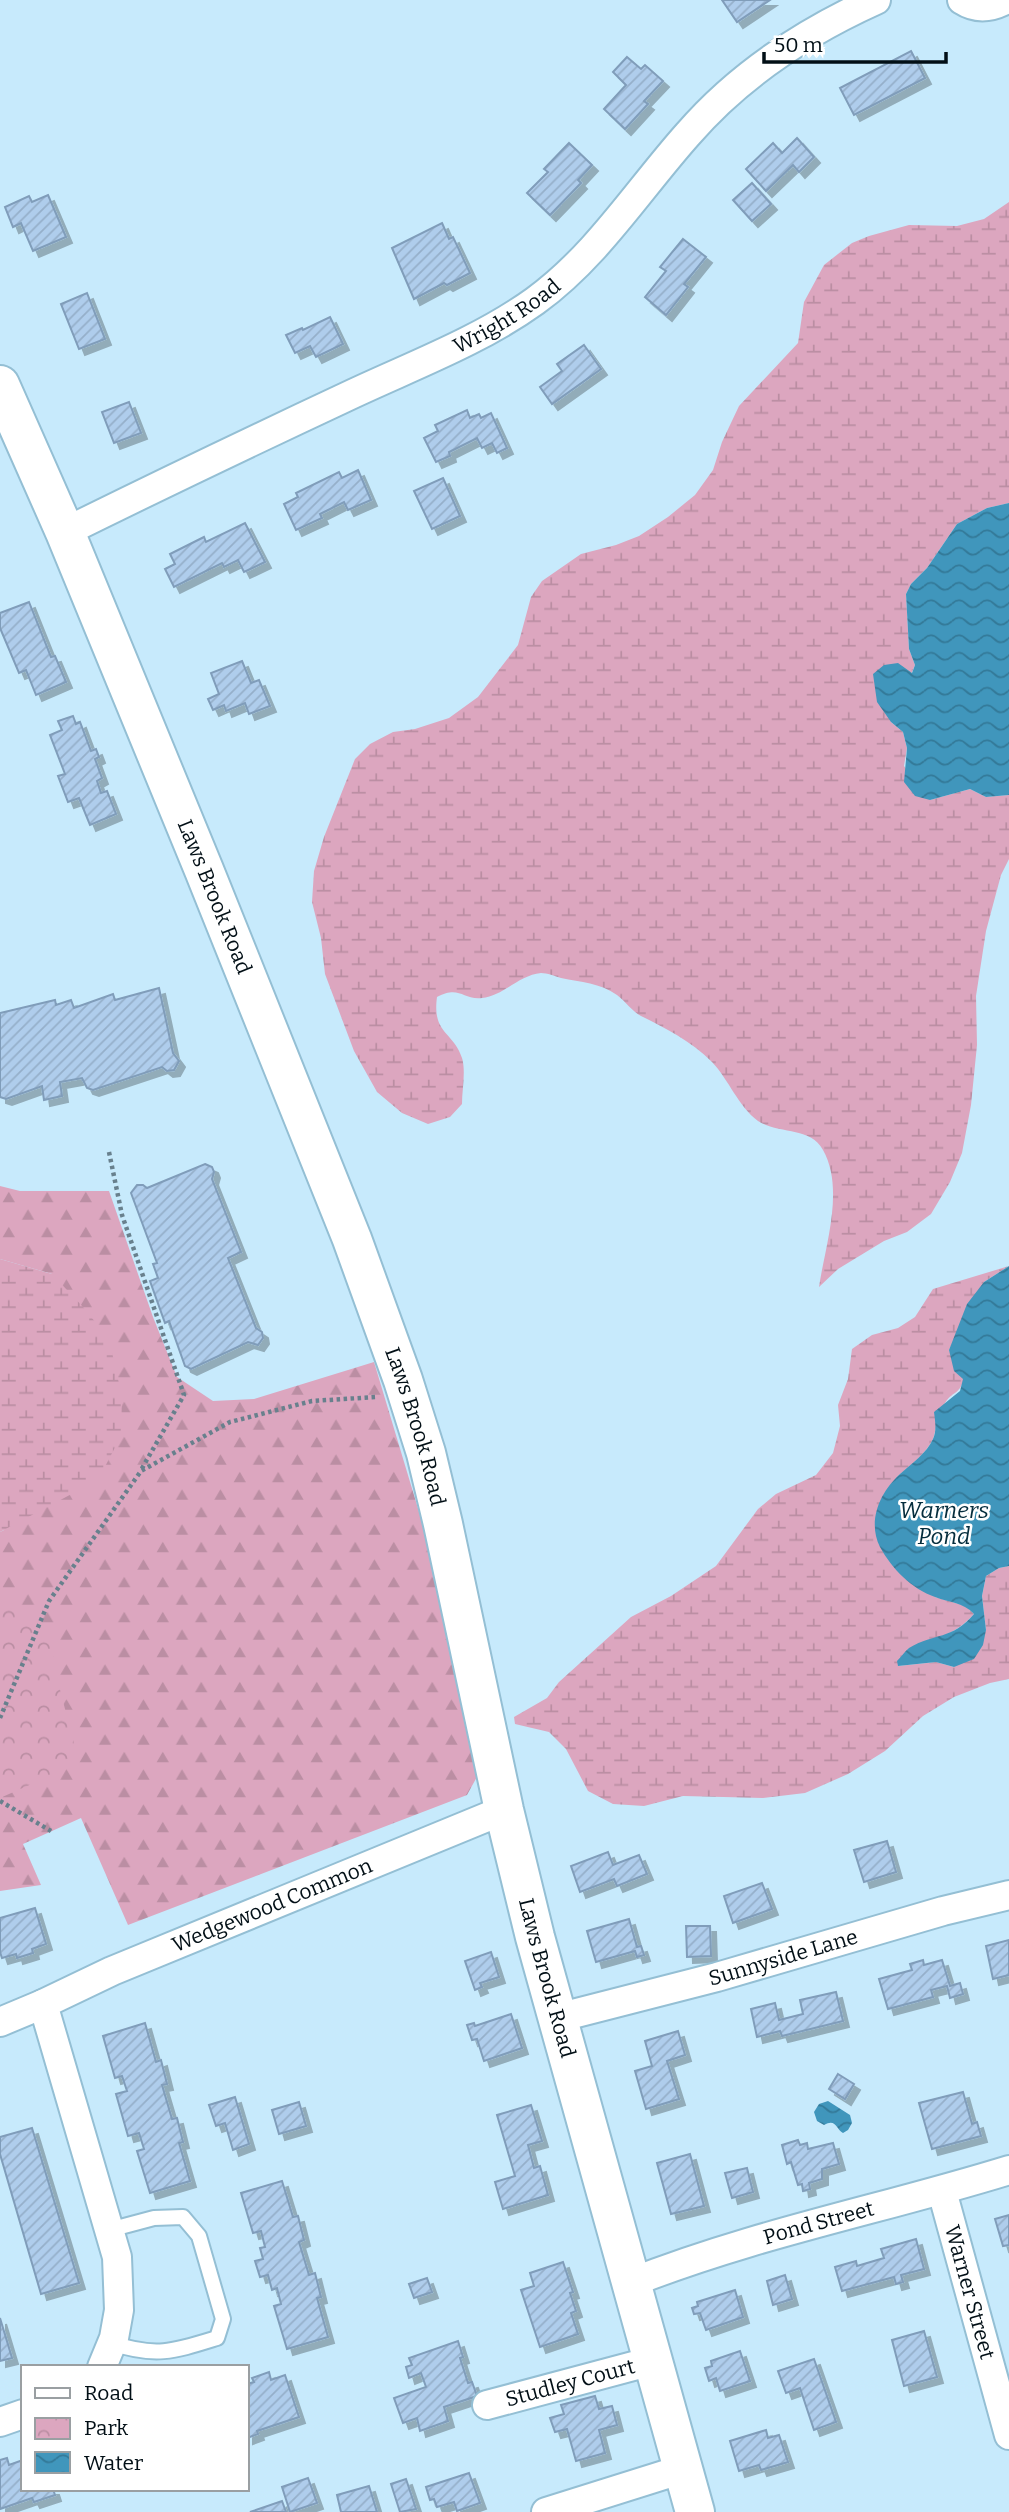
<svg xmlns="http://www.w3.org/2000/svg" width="1009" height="2512" font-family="Bitter,serif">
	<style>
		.forest { fill: url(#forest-firs) }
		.wetland { fill: url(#wetland-marsh) }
		.park { fill: url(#park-crowns) }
		.water { fill: url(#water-waves) }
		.building { fill: url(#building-hatch); stroke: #809dba; stroke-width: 2; filter: url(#shadow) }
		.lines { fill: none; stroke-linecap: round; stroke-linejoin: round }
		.lane-casing { stroke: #94bfd4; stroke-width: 18 }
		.street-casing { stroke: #94bfd4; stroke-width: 32 }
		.secondary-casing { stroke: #94bfd4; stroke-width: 42 }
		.path { stroke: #68808d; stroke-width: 4.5; stroke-dasharray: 3.5 3.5; stroke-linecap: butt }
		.lane { stroke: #fff; stroke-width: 14 }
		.street { stroke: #fff; stroke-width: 28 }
		.secondary { stroke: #fff; stroke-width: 38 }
		.labels { text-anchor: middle; stroke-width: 5; stroke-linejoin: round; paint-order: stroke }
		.street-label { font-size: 21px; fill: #020f16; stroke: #fff }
		.water-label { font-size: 23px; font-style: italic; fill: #052d3d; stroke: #fff }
	</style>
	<defs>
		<pattern id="forest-firs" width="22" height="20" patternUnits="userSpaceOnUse" patternTransform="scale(1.75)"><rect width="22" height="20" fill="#dca6bf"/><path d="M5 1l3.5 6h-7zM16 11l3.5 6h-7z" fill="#bb8ea3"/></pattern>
		<pattern id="wetland-marsh" width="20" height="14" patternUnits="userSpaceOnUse" patternTransform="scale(1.75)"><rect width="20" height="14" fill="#dca6bf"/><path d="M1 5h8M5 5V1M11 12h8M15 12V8" fill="none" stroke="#bb8ea3"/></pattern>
		<pattern id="park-crowns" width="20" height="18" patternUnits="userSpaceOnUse" patternTransform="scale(1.75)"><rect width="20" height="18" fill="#dca6bf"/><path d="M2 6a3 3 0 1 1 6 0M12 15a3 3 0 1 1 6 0" fill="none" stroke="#bb8ea3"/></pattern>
		<pattern id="water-waves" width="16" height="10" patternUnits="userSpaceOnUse" patternTransform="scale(1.75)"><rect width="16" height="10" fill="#4096bc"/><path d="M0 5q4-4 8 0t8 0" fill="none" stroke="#337998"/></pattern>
		<pattern id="building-hatch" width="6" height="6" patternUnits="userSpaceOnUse" patternTransform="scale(1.75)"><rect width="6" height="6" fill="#afcdec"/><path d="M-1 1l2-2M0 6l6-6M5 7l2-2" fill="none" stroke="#95afca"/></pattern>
		<filter id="shadow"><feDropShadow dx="6" dy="6" stdDeviation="0" flood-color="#0004"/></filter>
	</defs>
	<rect width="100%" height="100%" fill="#c7eafc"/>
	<path class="forest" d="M0 1186 20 1191H109L153 1317 177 1377 213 1401 254 1399 374 1362 441 1585 478 1775 467 1795 128 1925 81 1818 23 1844 41 1885 0 1891V1532L4 1530 52 1274 0 1259Z"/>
	<g class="wetland">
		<path d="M1009 202V503L987 508 957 524 927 568 911 584 906 594 909 649 915 665 891 722 903 732 907 748 904 766 930 800 970 789 986 797 1009 795V859L1001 875 986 931 976 996 977 1045 971 1105 962 1153 950 1182 931 1214 907 1232 884 1241 838 1269 819 1287C825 1246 845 1189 823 1150 810 1126 779 1135 758 1121 738 1106 729 1080 712 1062 691 1041 667 1029 641 1016 632 1011 625 1001 617 995 600 983 581 982 561 978 555 976 547 973 541 973 519 975 503 996 482 998 462 1000 460 985 437 997 432 1034 453 1031 462 1058 466 1071 462 1090 462 1104L450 1117 428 1124 402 1113 377 1092 354 1051 325 974 321 938 312 902 314 871 324 837 355 759 370 744 393 732 415 729 449 718 478 697 518 645 531 597 542 581 581 554 616 545 639 536 668 517 695 495 713 470 722 442 739 406 798 343 804 302 824 265 852 243 869 236 909 225 957 226 984 219Z"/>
		<path d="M0 1259 52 1274 83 1307 109 1339 122 1397 121 1436 98 1480 0 1532Z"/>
		<path d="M1009 1266 984 1282 949 1350 964 1379C959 1394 956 1390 947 1400 939 1410 937 1424 934 1436 929 1452 909 1466 897 1477L935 1597 966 1606 974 1614C956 1635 933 1639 908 1649L898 1666 936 1662 954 1667 986 1630 982 1596 986 1576 999 1568 1009 1566V1679L990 1683 954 1697 923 1716 885 1751 848 1774 805 1793 763 1798 683 1796 644 1806 613 1804 588 1791 566 1749 549 1732 515 1724 514 1717 547 1698 559 1682 631 1617 671 1596 716 1566 758 1509 776 1494 816 1475 833 1453 840 1426 838 1405 848 1379 852 1349 872 1335 898 1328 915 1317 933 1289Z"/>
	</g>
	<path class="park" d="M0 1585 50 1632 57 1678 79 1763 0 1798Z"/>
	<g class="water">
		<path d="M1009 503V795L986 797 970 789 930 800 915 796 904 782 907 748 903 732 891 722 877 702 873 674 884 665 898 663 912 673 915 665 909 649 906 594 911 584 927 568 957 524 987 508Z"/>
		<path d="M1009 1266V1566L999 1568 986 1576 982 1596 986 1630 983 1645 974 1659 954 1667 936 1662 898 1666 897 1661C901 1657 905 1651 909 1648 934 1633 952 1640 974 1614 963 1602 950 1603 935 1597 912 1589 892 1569 880 1547 867 1521 880 1492 900 1474 911 1464 927 1453 933 1439 937 1431 935 1420 934 1412L960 1391 963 1379 954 1371 949 1350 967 1304 984 1282Z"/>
		<path d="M828 2101 850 2115 852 2123 848 2130 843 2133C836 2129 836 2118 824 2125L817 2121 814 2112 819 2104Z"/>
	</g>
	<g class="building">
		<path d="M722 0H770L737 22Z"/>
		<path d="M911 51 925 78 854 115 840 88Z"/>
		<path d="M627 57 641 69 645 65 663 81 644 101 648 104 625 129 604 109 626 85 613 72Z"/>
		<path d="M797 138 814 157 799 172 793 165 766 191 746 169 773 143 782 153Z"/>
		<path d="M569 143 592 165 578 180 581 183 550 215 527 193 548 172 544 169Z"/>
		<path d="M752 183 771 204 752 221 733 200Z"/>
		<path d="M48 195 66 237 33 251 21 223 13 227 5 207 29 196 32 202Z"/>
		<path d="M442 223 449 239 453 237 470 273 447 285 444 283 414 299 392 248Z"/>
		<path d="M683 239 706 257 684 284 688 287 666 315 645 297 666 271 660 267Z"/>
		<path d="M87 293 105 339 79 349 61 304Z"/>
		<path d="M330 317 343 344 316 357 310 346 295 353 286 335 302 328 303 330Z"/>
		<path d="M584 345 601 369 552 404 540 387 562 371 557 364Z"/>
		<path d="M129 402 141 433 114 443 102 412Z"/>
		<path d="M467 410 470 418 479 414 481 418 491 413 507 448 497 453 492 443 482 448 477 438 449 452 450 456 436 462 424 438 438 431 435 425Z"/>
		<path d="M358 470 371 500 348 510 344 502 320 514 322 518 296 530 284 504 298 497 296 493 339 472 342 478Z"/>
		<path d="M443 478 460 516 432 529 414 491Z"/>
		<path d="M245 523 265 562 244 572 238 560 224 567 222 563 174 587 165 569 175 564 170 554 204 537 206 542Z"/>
		<path d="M29 602 51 657 55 656 66 682 36 695 26 670 19 673 0 628V613Z"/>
		<path d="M242 661 251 683 259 680 270 706 249 714 245 703 226 711 224 705 213 710 208 699 219 694 211 673Z"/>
		<path d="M73 716 76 724 80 722 91 751 96 749 99 757 95 759 102 778 97 781 101 793 107 791 116 814 90 825 79 798 68 802 58 776 65 774 50 735 62 730 58 721Z"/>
		<path d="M159 988 173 1053 179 1061 174 1070 167 1071 162 1067 93 1090 87 1088 82 1078 60 1082 62 1096 44 1100 42 1086 6 1099 0 1097V1013L55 1000 56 1005 71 1000 74 1008 113 994 115 1000Z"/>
		<path d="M205 1164 212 1167 214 1172 212 1179 241 1252 228 1258 256 1328 262 1332 263 1338 258 1345 248 1342 191 1369 185 1366 169 1321 165 1323 150 1281 158 1278 153 1264 157 1263 131 1193 137 1185H143L147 1188Z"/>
		<path d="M887 1841 896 1872 864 1882 854 1850Z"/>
		<path d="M608 1852 613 1865 639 1855 647 1874 617 1886 614 1879 580 1892 571 1866Z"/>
		<path d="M762 1883 772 1909 733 1923 724 1896Z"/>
		<path d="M35 1908 46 1944 32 1949 33 1953 17 1958 16 1954 2 1958 0 1952V1918Z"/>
		<path d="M629 1919 637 1947 641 1946 644 1955 637 1957 635 1951 596 1962 587 1931Z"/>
		<path d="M686 1926H710L711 1956 687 1957Z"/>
		<path d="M1009 1940V1975L993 1979 986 1946Z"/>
		<path d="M491 1952 499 1977 480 1983 482 1987 475 1990 465 1961Z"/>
		<path d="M923 1960 924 1965 942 1960 950 1986 960 1983 963 1994 950 1998 947 1986 931 1990 933 1997 888 2009 879 1979 912 1970 910 1964Z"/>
		<path d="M836 1992 843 2021 782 2036 780 2031 757 2037 751 2009 775 2003 779 2020 803 2014 800 2000Z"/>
		<path d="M511 2014 522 2048 484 2061 477 2039 472 2040 467 2025 474 2023 475 2026Z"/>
		<path d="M145 2023 156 2062 161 2060 167 2084 162 2085 172 2119 177 2118 183 2142 179 2143 190 2181 150 2193 137 2151 144 2149 139 2133 128 2136 116 2094 127 2091 122 2076 115 2078 103 2036Z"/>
		<path d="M678 2031 685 2055 667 2061 679 2099 646 2109 635 2071 652 2066 645 2041Z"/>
		<path d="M838 2074 854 2084 845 2099 829 2089Z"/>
		<path d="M963 2092 972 2124 977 2122 981 2136 932 2149 919 2103Z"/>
		<path d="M235 2097 249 2144 233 2150 225 2123 216 2126 209 2105Z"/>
		<path d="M299 2102 306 2126 279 2134 272 2110Z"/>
		<path d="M531 2105 542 2141 528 2145 534 2168 540 2166 548 2195 503 2209 495 2182 515 2176 497 2115Z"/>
		<path d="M32 2128 79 2283 41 2294 0 2154V2137Z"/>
		<path d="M798 2140 800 2145 807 2143 808 2149 833 2143 839 2164 822 2169V2179L809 2183 810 2189 803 2191 802 2184 798 2185 791 2162 787 2164 782 2145Z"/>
		<path d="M690 2154 704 2206 671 2214 657 2163Z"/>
		<path d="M747 2168 753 2192 732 2198 725 2173Z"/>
		<path d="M282 2181 293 2217 298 2216 304 2240 299 2242 309 2275 315 2273 321 2297 317 2298 328 2337 287 2349 274 2306 281 2304 277 2288 272 2290 268 2275 260 2277 255 2261 263 2259 260 2248 265 2247 261 2231 253 2233 241 2193Z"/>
		<path d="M1009 2215V2245L1003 2246 995 2219Z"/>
		<path d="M916 2239 924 2269 901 2275 903 2282 896 2284 894 2277 842 2291 835 2267 856 2261 857 2266 884 2258 881 2249Z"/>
		<path d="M563 2262 573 2292 570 2293 576 2311 571 2313 578 2334 540 2347 521 2290 534 2286 530 2273Z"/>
		<path d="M785 2275 792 2299 773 2305 767 2281Z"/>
		<path d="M427 2278 432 2292 414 2298 409 2284Z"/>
		<path d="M735 2290 743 2317 706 2330 700 2313 694 2314 692 2308 698 2306 697 2302Z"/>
		<path d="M0 2318 12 2358 0 2361Z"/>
		<path d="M924 2331 937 2377 904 2386 892 2340Z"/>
		<path d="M458 2341 463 2357 460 2358 468 2383 472 2382 477 2396 444 2407 448 2421 420 2431 417 2418 403 2423 394 2398 426 2387 421 2373 409 2378 406 2367 412 2365 409 2358Z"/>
		<path d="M740 2351 750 2381 720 2391 716 2378 709 2381 705 2368 712 2366 711 2361Z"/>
		<path d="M814 2359 836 2422 814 2430 800 2388 786 2393 778 2371Z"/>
		<path d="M269 2372 271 2380 285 2375 299 2417 257 2431 258 2434 247 2438V2384L254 2382 252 2378Z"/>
		<path d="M595 2396 599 2409 612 2406 617 2425 599 2430 605 2453 576 2461 567 2429 555 2432 550 2418 564 2414 561 2405Z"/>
		<path d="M766 2430 768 2438 779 2435 788 2462 761 2470 759 2465 739 2471 730 2441Z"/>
		<path d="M7 2458 9 2465 23 2460V2489H53L55 2495 34 2502 32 2498 0 2509V2460Z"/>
		<path d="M469 2473 480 2503 457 2511 454 2502 437 2507 434 2499 430 2500 426 2487Z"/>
		<path d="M308 2478 317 2503 290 2512 282 2487Z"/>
		<path d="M406 2479 416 2509 400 2512 391 2484Z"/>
		<path d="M369 2486 377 2512H341L337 2495Z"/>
		<path d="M282 2501 286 2512H250Z"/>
	</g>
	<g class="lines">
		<g class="lane-casing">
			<path id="lane" d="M109 2230 154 2218 183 2217 199 2236 223 2319 217 2338C175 2351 156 2358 112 2343"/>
		</g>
		<g class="street-casing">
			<g id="street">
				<path d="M962 0C976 9 990 8 1005 0"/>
				<path id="s1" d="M65 532C158 486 252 441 346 397 409 367 478 342 535 301 597 256 638 190 688 134 739 75 805 32 876 0"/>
				<path id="s2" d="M557 2018 717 1977 943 1911 1009 1895"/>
				<path d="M0 2022 43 2004"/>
				<path id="s3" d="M942 2191 1009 2435"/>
				<path id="s4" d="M630 2283C753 2234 883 2209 1009 2170"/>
				<path id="s5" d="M102 2367 114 2338 119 2310 117 2257 43 2004 112 1971 504 1810"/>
				<path id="s6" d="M487 2405 652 2361"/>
				<path d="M0 2422 23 2414"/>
				<path d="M546 2512 683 2469"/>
			</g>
		</g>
		<g class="secondary-casing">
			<g id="secondary">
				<path id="s7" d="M0 385 65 532 204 870 352 1239 403 1380 426 1453 443 1524 504 1810 535 1937 695 2512"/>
			</g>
		</g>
		<g class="path">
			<path d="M109 1152 122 1215 184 1395 141 1470"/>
			<path d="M0 1718 49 1601 141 1471 230 1422 312 1401 376 1397"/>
			<path d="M0 1801 51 1831"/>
		</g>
		<use href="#lane" class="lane"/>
		<use href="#street" class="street"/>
		<use href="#secondary" class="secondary"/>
	</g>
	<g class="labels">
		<g class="street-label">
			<text dy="7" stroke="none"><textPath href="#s1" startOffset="492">Wright Road</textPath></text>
			<text dy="7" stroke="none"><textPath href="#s7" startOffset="555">Laws Brook Road</textPath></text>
			<text dy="7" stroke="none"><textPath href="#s7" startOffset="1122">Laws Brook Road</textPath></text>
			<text dy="7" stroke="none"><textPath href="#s5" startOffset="626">Wedgewood Common</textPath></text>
			<text dy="7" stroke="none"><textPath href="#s2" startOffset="234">Sunnyside Lane</textPath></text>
			<text dy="7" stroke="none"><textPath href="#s7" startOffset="1689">Laws Brook Road</textPath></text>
			<text dy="7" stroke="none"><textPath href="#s4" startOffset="198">Pond Street</textPath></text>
			<text dy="7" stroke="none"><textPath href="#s3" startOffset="105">Warner Street</textPath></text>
			<text dy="7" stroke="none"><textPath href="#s6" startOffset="86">Studley Court</textPath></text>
		</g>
		<g class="water-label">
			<text x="944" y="1518">Warners<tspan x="944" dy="26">Pond</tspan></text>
		</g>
	</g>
	<rect x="21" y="2365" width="228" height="126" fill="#ffffff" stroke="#9a9fa2" stroke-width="2"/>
	<rect x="35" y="2388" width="35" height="10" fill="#ffffff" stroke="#9a9fa2" stroke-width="2"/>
	<text x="84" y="2400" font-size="21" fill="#020f16">Road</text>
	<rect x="35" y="2418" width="35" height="21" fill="url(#park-crowns)" stroke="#9a9fa2" stroke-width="2"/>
	<text x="84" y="2435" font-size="21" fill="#020f16">Park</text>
	<rect x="35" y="2452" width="35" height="21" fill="url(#water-waves)" stroke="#9a9fa2" stroke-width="2"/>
	<text x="84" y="2470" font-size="21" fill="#020f16">Water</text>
	<path d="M764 52v10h182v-10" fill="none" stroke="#020f16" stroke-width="3.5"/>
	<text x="774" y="52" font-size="21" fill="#020f16" stroke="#ffffff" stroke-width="5" paint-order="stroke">50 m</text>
</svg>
